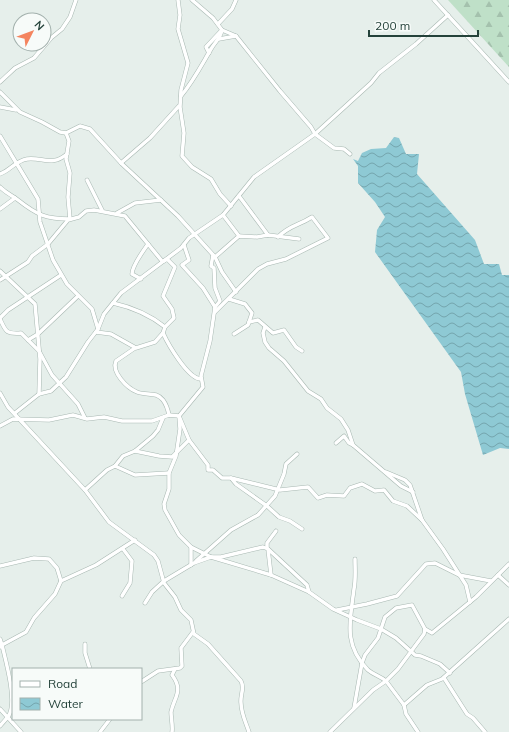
<svg xmlns="http://www.w3.org/2000/svg" width="509" height="732" font-family="Mulish,sans-serif">
	<style>
		.forest { fill: url(#forest-firs) }
		.water { fill: url(#water-waves) }
		.lines { fill: none; stroke-linecap: round; stroke-linejoin: round }
		.minor-casing { stroke: #a8b8b2; stroke-width: 4.5 }
		.minor { stroke: #fff; stroke-width: 3.5 }
	</style>
	<defs>
		<pattern id="forest-firs" width="22" height="20" patternUnits="userSpaceOnUse"><rect width="22" height="20" fill="#bfe0c8"/><path d="M5 1l3.5 6h-7zM16 11l3.5 6h-7z" fill="#a4c1ad"/></pattern>
		<pattern id="water-waves" width="16" height="10" patternUnits="userSpaceOnUse"><rect width="16" height="10" fill="#8ec9d4"/><path d="M0 5q4-4 8 0t8 0" fill="none" stroke="#74a5ad"/></pattern>
	</defs>
	<rect width="100%" height="100%" fill="#e6efeb"/>
	<path class="forest" d="M448 0H509V67Z"/>
	<path class="water" d="M394 137 399 138 406 154H419L417 174 475 240 484 264H499L502 275H509V449L500 448 483 455 465 394 461 372 375 252 377 230 385 217 375 202 358 183V166L353 159 358 161 362 153 371 149 386 148Z"/>
	<g class="lines">
		<g class="minor-casing">
			<g id="minor">
				<path d="M178 0 180 15 178 29 188 63 181 90 180 107 184 133 182 156 192 167 211 179 220 194 231 206"/>
				<path d="M192 0 213 18 222 30 236 36 280 91 311 127 315 134 334 148 344 149 350 154"/>
				<path d="M434 0 509 82"/>
				<path d="M218 24 232 9 236 0"/>
				<path d="M219 39 236 36"/>
				<path d="M209 53 206 47 221 31"/>
				<path d="M0 82 15 68 34 58 51 38 62 29 70 17 76 0"/>
				<path d="M0 92 20 112 42 122 60 132 66 133 80 126 90 129 122 164 178 216 215 257 222 272 236 292"/>
				<path d="M181 96C194 80 201 66 211 49 215 42 220 39 222 30"/>
				<path d="M0 107 16 110"/>
				<path d="M0 136 38 199 40 222 53 260 67 284 92 309 98 329"/>
				<path d="M121 163 150 138 179 106"/>
				<path d="M0 174C11 170 15 161 27 159 43 157 51 167 67 154"/>
				<path d="M87 180 102 210"/>
				<path d="M0 187C7 194 12 195 18 200 37 215 46 219 70 219L68 197 70 173 66 159 69 141 66 133"/>
				<path d="M239 196 268 235"/>
				<path d="M0 209 15 198"/>
				<path d="M117 213 135 203 161 200"/>
				<path d="M223 215 239 236"/>
				<path d="M184 245 189 260 182 265 203 288 215 307"/>
				<path d="M215 257 239 236 257 237 268 235 299 239"/>
				<path d="M164 261 167 259 175 267 163 296 172 309 174 318 165 327 163 333C168 344 188 379 201 379"/>
				<path d="M0 271 35 304 40 359 39 394"/>
				<path d="M141 279 132 274C132 266 143 251 148 244"/>
				<path d="M0 280 28 262 32 256 48 244 68 220 79 217 86 211 94 210 125 216 162 261"/>
				<path d="M229 299 245 304 252 313 248 325 234 334"/>
				<path d="M113 303C131 307 150 315 165 327"/>
				<path d="M215 312 258 269 267 264 286 259 328 238 312 217C298 226 290 225 278 237"/>
				<path d="M0 318 8 310 61 275"/>
				<path d="M0 319C6 332 6 334 21 333L39 351 52 375 78 404 85 418"/>
				<path d="M249 322 258 320 273 333 284 330 296 347 302 351"/>
				<path d="M265 327 263 333 265 342 269 348 284 361 308 391 321 399 327 408 341 419 348 430 353 445"/>
				<path d="M96 332 111 334 136 348 155 342 163 333"/>
				<path d="M28 340 38 334 78 296"/>
				<path d="M135 348 116 361C111 372 127 388 137 392 147 396 156 391 163 400 166 404 168 410 169 415"/>
				<path d="M0 393 8 407 85 490 109 522 154 555 158 561 164 583 175 597 181 610 191 620 194 634 208 644 241 681C245 688 240 695 241 703 241 713 246 723 249 732"/>
				<path d="M15 413 39 394 51 391 66 377 88 342 98 329 104 314 121 293 181 248 189 238 223 215 254 177 315 134 371 83 379 73 416 44 448 15"/>
				<path d="M0 426 13 419 49 420 73 415 87 419 104 417 122 421H152L169 415 179 416 189 440 208 465V470H213L222 478H231L236 484 267 506 279 517 290 521 302 529"/>
				<path d="M336 443 344 436 349 443 353 445 401 486 413 492"/>
				<path d="M135 451 159 456 172 457 189 440"/>
				<path d="M115 466 135 475 169 473"/>
				<path d="M386 472 405 480 410 485 422 520 443 549 466 585 470 602"/>
				<path d="M231 478 280 490 308 487 318 498 327 495 344 496 350 488 362 484 375 491 384 490 393 501 407 506 422 520"/>
				<path d="M85 490 107 470 115 466 123 456 135 451 153 436 158 430 163 418"/>
				<path d="M276 531 267 543V548L307 585 309 592"/>
				<path d="M191 547 211 557H221L263 547 268 549 271 575"/>
				<path d="M196 561 231 530 258 515 275 496 284 474 286 464 297 454"/>
				<path d="M191 565V547L179 535 165 510 164 504 169 489V473L176 456 180 429 179 416 203 387 201 376 210 341 215 307 220 301 215 288 214 268 211 266 213 255"/>
				<path d="M0 566 34 558 49 559 57 568 61 581"/>
				<path d="M498 575 509 585"/>
				<path d="M122 596 130 583 132 561 123 549"/>
				<path d="M145 603 152 592 164 581 194 563 211 557 271 575 309 592 333 609 357 620 381 629 396 638 415 655 421 656 440 664 450 673"/>
				<path d="M337 610 367 604 397 596 426 564 435 563 459 575 491 581"/>
				<path d="M425 629 432 633 476 597 509 564"/>
				<path d="M0 639 2 645 0 647"/>
				<path d="M85 644V653L90 669"/>
				<path d="M444 678 467 714 473 718 485 732"/>
				<path d="M141 682 158 671 180 668 182 666 181 648 193 632"/>
				<path d="M404 705 427 685 442 679 509 619"/>
				<path d="M354 708 362 663 365 655 378 638 385 617 396 608 412 605 425 629 424 634 398 669 386 681 404 705 406 714 418 732"/>
				<path d="M0 709 21 732"/>
				<path d="M0 726C3 722 8 718 10 713 16 697 6 662 2 645L26 632 34 618 55 594 61 581 96 565 135 540"/>
				<path d="M100 732 110 719"/>
				<path d="M172 732C173 726 171 718 171 712 174 697 184 691 172 675L175 669"/>
				<path d="M330 732 373 690 386 681C380 676 374 675 368 670 343 645 350 621 354 589 356 579 355 569 355 559"/>
			</g>
		</g>
		<use href="#minor" class="minor"/>
	</g>
	<rect x="12" y="668" width="130" height="52" fill="#f7fbf9" stroke="#a3b1ad"/>
	<rect x="20" y="681" width="20" height="6" fill="#ffffff" stroke="#a3b1ad"/>
	<text x="48" y="688" font-size="12" fill="#24423a">Road</text>
	<rect x="20" y="698" width="20" height="12" fill="url(#water-waves)" stroke="#a3b1ad"/>
	<text x="48" y="708" font-size="12" fill="#24423a">Water</text>
	<g transform="translate(32 32) rotate(48)"><circle r="19" fill="#f7fbf9" stroke="#a3b1ad"/>
	<path d="M0-3L7 15L0 10L-7 15Z" fill="#f4845f"/>
	<text y="-6" font-size="11" font-weight="bold" text-anchor="middle" fill="#24423a">N</text>
	</g>
	<path d="M369 30v6h109v-6" fill="none" stroke="#24423a" stroke-width="2"/>
	<text x="375" y="30" font-size="12" fill="#24423a" stroke="#f7fbf9" stroke-width="3" paint-order="stroke">200 m</text>
</svg>
